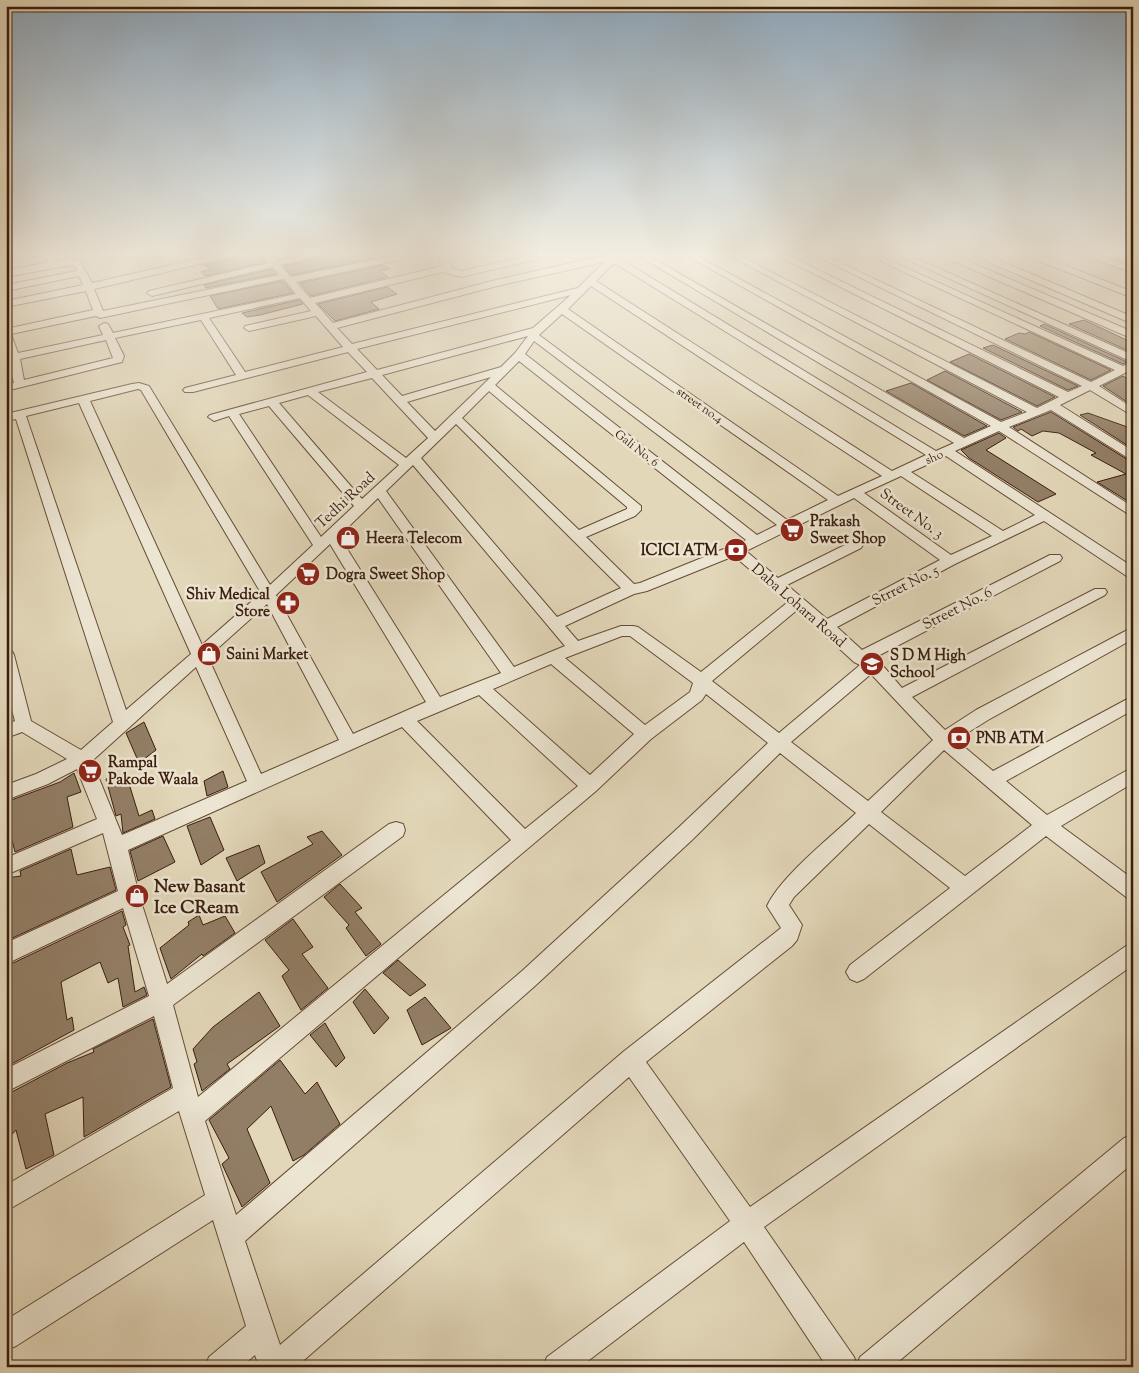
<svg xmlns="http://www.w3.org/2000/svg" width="1139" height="1373" font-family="'Sorts Mill Goudy',serif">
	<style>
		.building { fill: #927e66; stroke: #3b1d0c }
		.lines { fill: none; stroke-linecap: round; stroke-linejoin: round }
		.minor-casing { stroke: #654c37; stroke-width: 2 }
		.minor { fill: #ece5d2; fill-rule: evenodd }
		.labels { text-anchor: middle; stroke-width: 5; stroke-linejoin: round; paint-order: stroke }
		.far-street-label { font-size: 12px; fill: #3b1d0c; stroke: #ece5d2 }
		.street-label { font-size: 15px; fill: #3b1d0c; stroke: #ece5d2 }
		.poi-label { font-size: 15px; font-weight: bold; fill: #3b1d0c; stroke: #ece5d2; text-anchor: start }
		.near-poi-label { font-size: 18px; font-weight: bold; fill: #3b1d0c; stroke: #ece5d2; text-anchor: start }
	</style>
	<rect width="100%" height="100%" fill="#e2d7b9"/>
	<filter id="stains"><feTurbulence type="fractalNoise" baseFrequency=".004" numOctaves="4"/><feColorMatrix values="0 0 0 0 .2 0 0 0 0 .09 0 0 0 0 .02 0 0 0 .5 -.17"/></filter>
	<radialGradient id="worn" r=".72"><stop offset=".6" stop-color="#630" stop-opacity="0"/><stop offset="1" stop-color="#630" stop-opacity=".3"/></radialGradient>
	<g class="building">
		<path d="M240 253H259L266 262 206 276 201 272 212 269 204 265 234 258Z"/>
		<path d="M327 253H369L375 258 292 275 284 266 324 257Z"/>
		<path d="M384 265 390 269 380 271 388 277 311 296 300 283Z"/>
		<path d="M272 269 276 274 206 288 204 285Z"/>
		<path d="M283 281 293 293 218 309 210 296Z"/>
		<path d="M387 287 397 294 371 302 379 309 335 321 318 304Z"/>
		<path d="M299 300 303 304 260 315 247 317 242 313Z"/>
		<path d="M1084 320 1133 343V353L1069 324Z"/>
		<path d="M1044 324 1127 362 1123 364 1040 326Z"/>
		<path d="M1029 332 1111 370 1091 380 1005 339 1019 333 1025 334Z"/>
		<path d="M993 345 1078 386 1068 390 983 348Z"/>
		<path d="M969 354 1055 397 1037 406 950 362Z"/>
		<path d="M945 371 1022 412 1001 420 927 380Z"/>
		<path d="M1123 376 1133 382V406L1103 386Z"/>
		<path d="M911 383 987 426 964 436 886 391Z"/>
		<path d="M1051 412 1133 463V497L1126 500 1097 482 1126 474 1091 455 1096 453 1059 433 1043 431 1032 436 1021 429 1018 431 1013 427Z"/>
		<path d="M1088 413 1133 429V449L1080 415Z"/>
		<path d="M999 433 1006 438 986 450 1056 494 1038 502 969 458 961 450Z"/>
		<path d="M144 722 156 750 139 763 126 733Z"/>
		<path d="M223 771 228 787 207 796 204 781Z"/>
		<path d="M74 773 81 792 67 797 73 827 15 852 8 824 12 822 6 802 60 782Z"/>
		<path d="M126 774 139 816 152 810 155 819 123 833 121 814 116 816 106 779Z"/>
		<path d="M210 817 224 850 201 865 187 826Z"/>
		<path d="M322 831 342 855 277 902 261 872 313 844 307 837Z"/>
		<path d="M163 836 175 862 138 881 130 851Z"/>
		<path d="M259 845 265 863 237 881 226 858Z"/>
		<path d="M71 849 77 875 110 867 116 890 6 941V878L21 876 20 871Z"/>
		<path d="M340 884 362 908 355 912 381 944 366 956 346 928 349 925 324 897Z"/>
		<path d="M122 911 126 925 123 927 130 945 128 946 135 992 144 987 147 995 123 1007 118 978 108 983 100 962 61 982 67 1020 72 1017 74 1030 6 1067V982L10 981 9 965Z"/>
		<path d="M199 915 203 925 225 916 235 933 203 956 202 954 171 979 160 948 189 925 188 922Z"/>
		<path d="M293 919 313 947 302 954 328 988 301 1010 282 976 289 970 265 940Z"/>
		<path d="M398 960 426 985 410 996 383 973Z"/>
		<path d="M365 989 389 1018 374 1034 353 1002Z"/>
		<path d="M259 992 280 1026 227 1064 230 1069 202 1091 194 1064 197 1062 193 1049 213 1027Z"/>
		<path d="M425 997 451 1028 422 1045 407 1010Z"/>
		<path d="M153 1019 171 1087 84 1137 83 1097 45 1114 54 1155 26 1169 16 1130 6 1141V1095L67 1063 94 1052 93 1049Z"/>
		<path d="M325 1023 345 1058 336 1067 310 1035Z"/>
		<path d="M280 1060 305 1094 317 1082 340 1124 304 1155 293 1161 271 1106 247 1129 270 1183 242 1207 222 1164 229 1158 209 1120Z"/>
	</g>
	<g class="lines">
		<g class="minor-casing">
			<g id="minor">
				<path d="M44 253H52L56 261 71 259 80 261 92 283 224 253H238L234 256 94 289 103 311 279 275 273 267 152 296 147 293 149 291 269 263 261 253H270L277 261 311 253H325L324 255 281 265 291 277 406 253H421L417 256 296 282 310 298 442 266 439 259 440 257 458 253H472L448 260 452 268 461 271 542 253H556L555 255 461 277 443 272 315 303 333 323 496 280 602 256 608 257 613 253H622L617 259 622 260 936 451 954 443 634 253H644L964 438 991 426 682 253H692L1001 422 1027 412 724 253H734L1037 408 1059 397 773 253H783L1068 392 1082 386 810 253H820L1091 382 1115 370 863 253H873L1123 366 1132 362 893 253H904L1133 355V369L1099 386 1133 408V416L1090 390 1060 405 1133 451V461L1051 410 1009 427 1133 507V517L999 431 955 451 1133 567V579L1128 577 1044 521 955 564 837 627 862 650 1050 555H1060L1062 558 1060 561 874 658 878 660 902 688 1095 589H1105L1107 592 1105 595 912 697 945 730 976 710 1133 627V639L988 720 956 740 993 771 1133 696V710L1006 781 1047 815 1133 767V783L1061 826 1133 879V900L1126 897 1046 836 864 979 857 982 850 979 846 972 850 965 950 888 869 824 794 897 789 905 802 925 797 940 792 946 646 1062 750 1207 1126 946 1133 943V965L764 1227 854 1357 857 1365 860 1357 1124 1138 1133 1135V1163L892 1367H827L744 1242 580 1367H543L547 1357 730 1221 629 1077 296 1367H259L255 1355 241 1367H205L209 1357 246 1326 213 1220 16 1346 6 1350V1320L205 1195 179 1111 6 1211V1185L173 1088 154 1016 6 1092V1069L149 996 123 908 6 964V943L118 891 103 833 6 875V858L97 819 77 769 48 784 6 800V785L36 774 67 759 22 732 6 738V724L15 721 6 688V649L12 651 14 655 31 721 81 750 113 722 16 419 6 421V414L132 384 139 383 149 386 270 585 313 545 229 416 214 421 208 417 210 415 367 372 348 352 193 392H185L183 390 185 388 236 375 201 320 115 338 124 356 122 362 6 391V385L14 383 6 350V329L93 310 86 291 6 307V301L83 285 79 276 6 291V285L77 271 74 265H71L6 277V271L48 262ZM604 262 578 288 352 344 337 328 497 286ZM613 264H616L926 455 892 471 596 281ZM284 279 296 294 113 333 108 324 104 323 99 326 103 335 18 353 11 334 96 316 100 318ZM591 286 882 476 838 496 568 309ZM571 295 533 328 377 370 357 349ZM300 298 311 311 245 326 244 328 249 331 316 316 343 347 245 372 209 318ZM562 314 828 500 787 520 539 335ZM528 336 515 353 501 367 402 396 382 375ZM106 340 113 358 24 380 20 359ZM534 341 777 525 757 535 525 354ZM519 361 746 540 640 583 634 584 586 537 635 516 641 510V506L495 385ZM491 377 435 431 407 402ZM372 378 428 438 406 458 318 392ZM138 389 141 390 261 593 202 645 90 401ZM489 391 627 507V509L579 530 462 418ZM308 395 399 465 362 499 279 403ZM79 403 191 654 126 710 26 416ZM269 406 354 506 321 537 239 414ZM456 424 621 588 557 617 421 458ZM946 456 1035 515 1003 531 911 472ZM413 465 565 646 514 667 386 491ZM901 476 992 536 951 555 864 493ZM378 498 501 673 440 697 339 536ZM854 498 940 560 827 619 787 585 861 548 863 545 861 542H851L778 578 746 551ZM330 544 426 702 353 734 276 595ZM734 556 788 602 701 672 638 627 633 626H621L578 641 565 626 634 594 647 591ZM267 604 339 740 261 774 208 657ZM797 610 854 662 860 665 779 733 712 681ZM622 636H630L693 683 690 692 645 725 565 658ZM551 664 634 734 590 775 493 689ZM196 667 247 781 122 835 92 761ZM871 674 933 740 868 801 791 742ZM706 694 768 743 678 828 522 971 236 1215 205 1121 596 791 651 739 702 700ZM479 695 578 786 525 829 417 721ZM402 727 511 840 198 1097 173 1005 403 836 405 830 403 824 396 822 389 824 167 984 139 895 128 850ZM944 750 1032 825 965 876 881 812ZM780 753 856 813C831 837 781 876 767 906L781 928 623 1052 280 1345 245 1241 536 985 692 840Z"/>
				<path d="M131 253H147L127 259 123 256Z"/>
				<path d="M938 253H949L1133 332V339L939 255Z"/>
				<path d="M971 253H982L1133 317V324L972 255Z"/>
				<path d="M1023 253H1034L1133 292V298L1024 255Z"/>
				<path d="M1082 253H1093L1133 267V273L1083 255Z"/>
			</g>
		</g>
		<use href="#minor" class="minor"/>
	</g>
	<linearGradient id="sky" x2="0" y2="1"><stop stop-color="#8fa9be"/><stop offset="0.57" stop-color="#f2ede0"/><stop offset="1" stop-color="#f2ede0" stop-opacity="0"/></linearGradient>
	<rect width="1139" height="445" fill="url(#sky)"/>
	<defs>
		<g id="supermarket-disc" transform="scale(1.25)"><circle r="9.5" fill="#8f2418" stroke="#ece5d2"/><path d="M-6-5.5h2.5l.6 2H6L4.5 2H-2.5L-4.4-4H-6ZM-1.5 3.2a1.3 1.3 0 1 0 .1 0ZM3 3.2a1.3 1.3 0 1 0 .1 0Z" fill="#fff"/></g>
		<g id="shop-disc" transform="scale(1.25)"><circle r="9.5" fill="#8f2418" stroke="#ece5d2"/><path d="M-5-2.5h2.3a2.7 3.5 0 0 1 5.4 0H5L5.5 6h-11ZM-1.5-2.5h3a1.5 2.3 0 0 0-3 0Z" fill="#fff"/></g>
		<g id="bank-disc" transform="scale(1.25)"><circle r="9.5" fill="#8f2418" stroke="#ece5d2"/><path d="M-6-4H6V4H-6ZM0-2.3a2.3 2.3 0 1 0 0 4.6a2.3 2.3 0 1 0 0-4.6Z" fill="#fff"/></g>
		<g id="pharmacy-disc" transform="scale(1.25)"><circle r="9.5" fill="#8f2418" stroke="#ece5d2"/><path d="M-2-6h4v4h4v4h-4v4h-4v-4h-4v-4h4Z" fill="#fff"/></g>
		<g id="school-disc" transform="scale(1.25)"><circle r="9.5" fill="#8f2418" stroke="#ece5d2"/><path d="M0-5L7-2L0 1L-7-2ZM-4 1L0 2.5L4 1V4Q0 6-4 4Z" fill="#fff"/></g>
	</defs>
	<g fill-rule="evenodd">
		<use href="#supermarket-disc" x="792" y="530"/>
		<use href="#shop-disc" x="348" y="538"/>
		<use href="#bank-disc" x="736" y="550"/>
		<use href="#supermarket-disc" x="308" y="574"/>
		<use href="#pharmacy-disc" x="288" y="603"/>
		<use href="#shop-disc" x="209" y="654"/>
		<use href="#school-disc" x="872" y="664"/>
		<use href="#bank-disc" x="959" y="738"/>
		<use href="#supermarket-disc" x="90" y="771"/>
		<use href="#shop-disc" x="137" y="896"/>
	</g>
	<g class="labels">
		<g class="far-street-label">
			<text transform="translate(700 405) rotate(35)" y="4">street no.4</text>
			<text transform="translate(637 448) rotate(38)" y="4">Gali No. 6</text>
			<text transform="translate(934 457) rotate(-24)" y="4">sho</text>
		</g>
		<g class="street-label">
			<text transform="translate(345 500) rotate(-43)" y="5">Tedhi Road</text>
			<text transform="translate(912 513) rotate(36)" y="5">Street No. 3</text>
			<text transform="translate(905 585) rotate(-27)" y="5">Strret No. 5</text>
			<text transform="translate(799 605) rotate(41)" y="5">Daba Lohara Road</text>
			<text transform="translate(957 608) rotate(-27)" y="5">Street No. 6</text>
		</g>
		<g class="poi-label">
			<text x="810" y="526">Prakash<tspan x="810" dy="17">Sweet Shop</tspan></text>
			<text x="366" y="543">Heera Telecom</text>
			<text x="718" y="555" text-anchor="end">ICICI ATM</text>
			<text x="326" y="579">Dogra Sweet Shop</text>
			<text x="270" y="599" text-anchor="end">Shiv Medical<tspan x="270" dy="17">Store</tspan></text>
			<text x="226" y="659">Saini Market</text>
			<text x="890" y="660">S D M High<tspan x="890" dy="17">School</tspan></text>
			<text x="976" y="743">PNB ATM</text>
			<text x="108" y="767">Rampal<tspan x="108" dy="17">Pakode Waala</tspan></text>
		</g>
		<g class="near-poi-label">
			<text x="154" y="892">New Basant<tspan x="154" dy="21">Ice CReam</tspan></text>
		</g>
	</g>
	<rect width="1139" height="1373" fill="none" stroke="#e2d7b9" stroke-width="25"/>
	<rect x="8" y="8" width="1124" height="1358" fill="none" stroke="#3b1d0c" stroke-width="2.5"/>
	<rect x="12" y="12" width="1114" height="1348" fill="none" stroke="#3b1d0c"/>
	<rect width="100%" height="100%" filter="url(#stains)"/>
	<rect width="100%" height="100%" fill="url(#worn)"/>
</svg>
